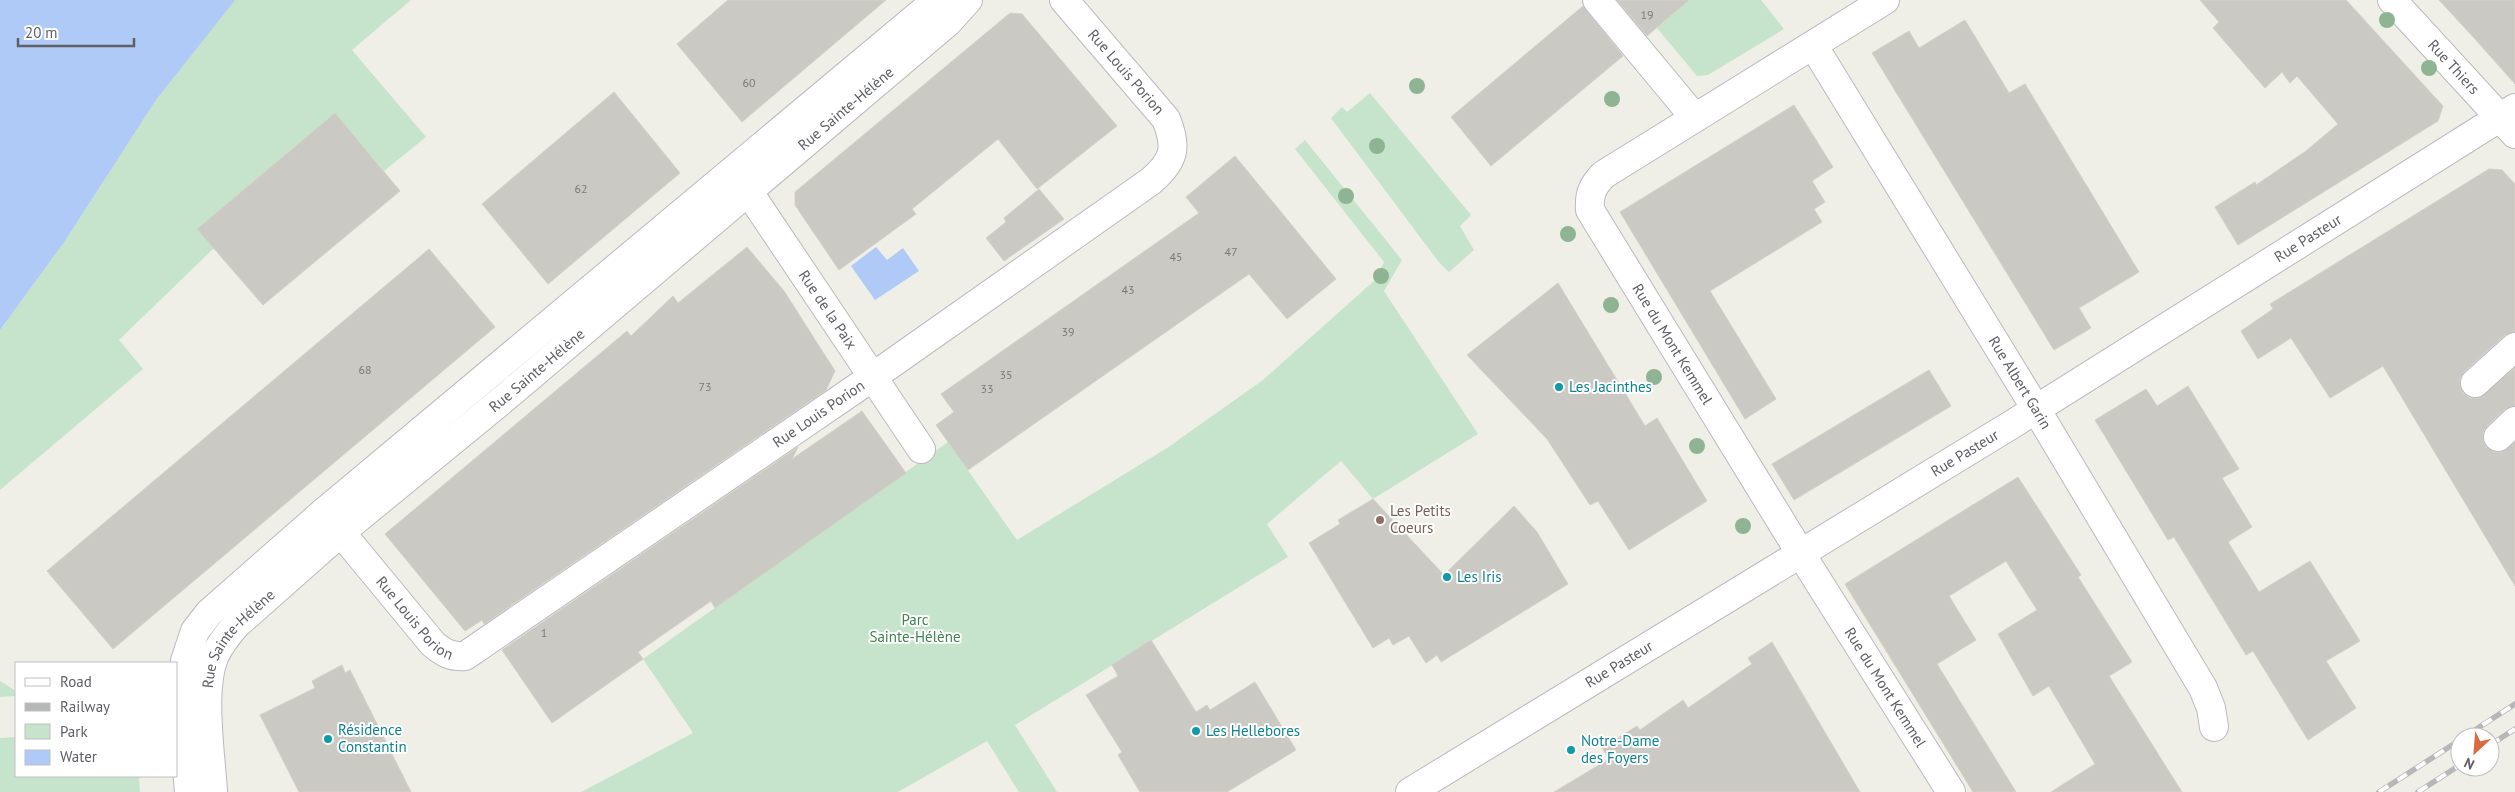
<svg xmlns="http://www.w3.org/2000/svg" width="2515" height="792" font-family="'PT Sans',sans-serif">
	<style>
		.green { fill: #c6e4cc }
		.water { fill: #afcaf7 }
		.building { fill: #cbc9c3; stroke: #d3d1c6 }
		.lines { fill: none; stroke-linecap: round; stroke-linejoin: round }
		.minor-casing { stroke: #b9babf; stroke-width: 30 }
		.minor { stroke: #fff; stroke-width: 28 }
		.rail-casing { stroke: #b6b7b7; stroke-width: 5.5 }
		.rail { stroke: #fff; stroke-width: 4; stroke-dasharray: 11; stroke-linecap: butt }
		.tree { fill: #8eb493 }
		.culture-dot { fill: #0f9aa8; stroke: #fff; stroke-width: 2 }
		.education-dot { fill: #8d6e63; stroke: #fff; stroke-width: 2 }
		.labels { text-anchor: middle; stroke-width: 4; stroke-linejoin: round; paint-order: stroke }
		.number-label { font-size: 12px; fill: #797a7c }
		.street-label { font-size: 15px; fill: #5e6065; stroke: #fff }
		.culture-label { font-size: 15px; fill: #0d838f; stroke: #fff; text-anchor: start }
		.education-label { font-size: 15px; fill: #785e54; stroke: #fff; text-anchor: start }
		.park-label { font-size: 15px; fill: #3f844f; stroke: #fff }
	</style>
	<rect width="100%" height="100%" fill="#efefe7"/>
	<g class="green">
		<path d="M234 0H411L352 50 426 137 384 171 335 113 198 228 214 248 119 340 143 369 0 490V330L63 244 156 100Z"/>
		<path d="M1689 0H1761L1784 29 1708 75 1697 76 1657 28Z"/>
		<path d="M1370 93 1471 215 1460 226 1474 250 1449 272 1438 261 1331 118 1342 107 1347 112Z"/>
		<path d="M1305 140 1402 260 1384 291 1478 434 1373 499 1341 461 1267 524 1288 557 1015 725 1057 792H1019L987 741 898 792H581L693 733 643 659 948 442 1017 540 1167 448 1263 380 1376 279 1384 262 1295 149Z"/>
		<path d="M0 681 16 691V705L15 696 0 697Z"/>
		<path d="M16 737V776H139L140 792H0V738Z"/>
	</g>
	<g class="water">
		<path d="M0 0H235L156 100 63 244 0 330Z"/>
		<path d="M876 247 887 260 903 248 919 271 875 300 851 266Z"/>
	</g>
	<g class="building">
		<path d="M728 0H886L742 122 677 44Z"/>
		<path d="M1617 0H1689L1647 36Z"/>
		<path d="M2200 0H2346L2443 106 2438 121 2238 245 2215 207 2255 182 2256 185 2306 151 2338 124 2297 76 2290 83 2282 72 2265 88 2213 28 2219 22Z"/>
		<path d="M2439 0H2515V84L2475 39Z"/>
		<path d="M1583 6 1623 56 1491 166 1451 117Z"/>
		<path d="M1010 13 1022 14 1117 126 1037 189 998 139 912 209 916 214 839 270 795 205V192Z"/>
		<path d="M1965 20 2009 93 2025 84 2139 272 2079 308 2091 328 2054 350 1872 53 1909 31 1919 48Z"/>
		<path d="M614 92 680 173 548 284 482 204Z"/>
		<path d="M1794 105 1833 167 1812 181 1825 202 1814 209 1822 222 1710 291 1776 399 1745 419 1620 212Z"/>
		<path d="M335 113 400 191 263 305 197 229Z"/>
		<path d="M1235 156 1336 279 1287 319 1249 274 968 470 936 425 954 412 941 394 1199 213 1186 197Z"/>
		<path d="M2489 169 2502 170 2515 184V332L2505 335 2465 371 2460 378V386L2463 393 2470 398H2479L2515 368V406L2505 409 2487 426 2483 432V440L2486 447 2494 452H2502L2515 442V586L2383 366 2330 398 2291 338 2258 359 2241 331 2273 309 2270 304Z"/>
		<path d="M1039 189 1064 219 1004 261 986 238 1006 222 1004 218Z"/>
		<path d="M747 247 784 291 835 371 826 390 484 624 482 620 465 631 385 534 627 331 631 336 673 296 678 303Z"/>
		<path d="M429 249 495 327 113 649 47 571Z"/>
		<path d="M1558 283 1645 426 1657 418 1707 501 1629 550 1598 501 1590 505 1547 439 1467 355Z"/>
		<path d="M1929 370 1951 406 1794 500 1772 464Z"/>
		<path d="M2188 386 2239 469 2222 478 2252 527 2228 542 2259 592 2310 561 2360 641 2326 661 2356 708 2308 740 2253 651 2246 655 2174 537 2168 540 2095 420 2146 389 2157 406Z"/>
		<path d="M862 411 906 473 715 608 711 601 638 652 643 659 552 723 502 650 798 447 792 459Z"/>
		<path d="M2018 477 2081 575 2078 577 2132 662 2109 676 2182 792H2051L2095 764 2049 686 2033 696 1998 634 2037 610 2006 561 1949 596 1976 640 1937 664 2016 792H1973L1845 584Z"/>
		<path d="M1373 499 1444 575 1514 506 1537 532 1568 584 1441 662 1437 655 1426 663 1409 636 1393 645 1389 638 1373 648 1309 543 1340 524 1338 520Z"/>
		<path d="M1151 640 1196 712 1207 705 1210 710 1255 682 1296 750 1227 792H1140L1118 755 1122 752 1086 695 1118 676 1112 665Z"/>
		<path d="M1772 642 1860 792H1554L1609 759 1602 748 1637 726 1640 730 1683 700 1688 708 1752 664 1748 658Z"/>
		<path d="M342 665 345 673 350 670 411 792H299L260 715 315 688 312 681Z"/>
	</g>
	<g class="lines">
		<g class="minor-casing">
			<g id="minor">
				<path d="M1597 0 1695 118"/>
				<path id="s1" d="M1885 0 1603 175C1592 187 1589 194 1590 210L1801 554 1951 792"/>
				<path id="s2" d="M2392 0 2515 134"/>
				<path id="s3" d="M1813 45 2036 409 2203 688 2211 708 2214 727"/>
				<path id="s4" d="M738 176 921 449"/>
				<path d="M2475 383 2515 347"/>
				<path d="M2498 437 2515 421"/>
				<path id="s5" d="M324 512 433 644C444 653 451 657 465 656L874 376 1151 181C1174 161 1178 148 1166 119L1064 0"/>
				<path d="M189 792 185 744V661L195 631 209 613 324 512 937 0"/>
				<path id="s6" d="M213 792C211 754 200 689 215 655 221 643 228 634 237 624L340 533 507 396 948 22 968 0"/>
				<path id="s7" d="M1410 792 2011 425 2515 108"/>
			</g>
		</g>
		<use href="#minor" class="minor"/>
		<g class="rail-casing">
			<g id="rail">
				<path d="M2464 737 2515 704"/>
				<path d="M2490 745 2515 729"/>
				<path d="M2379 792 2460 740"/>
				<path d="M2418 792 2460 765"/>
			</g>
		</g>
		<use href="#rail" class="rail"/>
	</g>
	<g class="tree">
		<circle cx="2387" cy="20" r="8"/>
		<circle cx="2429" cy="68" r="8"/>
		<circle cx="1417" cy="86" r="8"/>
		<circle cx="1612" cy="99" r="8"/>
		<circle cx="1377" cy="146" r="8"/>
		<circle cx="1346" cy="196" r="8"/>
		<circle cx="1568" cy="234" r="8"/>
		<circle cx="1381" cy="276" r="8"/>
		<circle cx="1611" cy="305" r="8"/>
		<circle cx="1654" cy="377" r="8"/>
		<circle cx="1697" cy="446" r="8"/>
		<circle cx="1743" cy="526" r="8"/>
	</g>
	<g class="culture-dot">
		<circle cx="1559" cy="387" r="5"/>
		<circle cx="1447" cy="577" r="5"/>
		<circle cx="1196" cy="731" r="5"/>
		<circle cx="328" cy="739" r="5"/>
		<circle cx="1571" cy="750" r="5"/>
	</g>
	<circle class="education-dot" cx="1380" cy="520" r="5"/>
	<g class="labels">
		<g class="number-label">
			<text x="1647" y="19">19</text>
			<text x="749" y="87">60</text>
			<text x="581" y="193">62</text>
			<text x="1231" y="256">47</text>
			<text x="1176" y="261">45</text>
			<text x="1128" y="294">43</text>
			<text x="1068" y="336">39</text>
			<text x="365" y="374">68</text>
			<text x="1006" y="379">35</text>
			<text x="705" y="391">73</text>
			<text x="987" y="393">33</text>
			<text x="544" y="637">1</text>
		</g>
		<g class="street-label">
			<text dy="5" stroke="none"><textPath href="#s2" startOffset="91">Rue Thiers</textPath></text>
			<text transform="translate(1126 72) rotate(49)" y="5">Rue Louis Porion</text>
			<text dy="5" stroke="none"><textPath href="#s6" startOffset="974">Rue Sainte-Hélène</textPath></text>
			<text dy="5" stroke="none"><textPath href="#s7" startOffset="1055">Rue Pasteur</textPath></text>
			<text dy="5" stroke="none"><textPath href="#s4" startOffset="161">Rue de la Paix</textPath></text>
			<text dy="5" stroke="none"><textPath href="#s1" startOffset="528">Rue du Mont Kemmel</textPath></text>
			<text dy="5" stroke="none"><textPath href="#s6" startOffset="569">Rue Sainte-Hélène</textPath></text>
			<text dy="5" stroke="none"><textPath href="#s3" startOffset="396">Rue Albert Garin</textPath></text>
			<text dy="5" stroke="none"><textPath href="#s5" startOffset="635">Rue Louis Porion</textPath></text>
			<text dy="5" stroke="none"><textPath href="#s7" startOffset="650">Rue Pasteur</textPath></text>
			<text dy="5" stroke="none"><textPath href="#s5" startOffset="140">Rue Louis Porion</textPath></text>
			<text dy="5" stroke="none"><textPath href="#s6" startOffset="164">Rue Sainte-Hélène</textPath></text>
			<text dy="5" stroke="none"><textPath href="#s7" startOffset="245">Rue Pasteur</textPath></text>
			<text dy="5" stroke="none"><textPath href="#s1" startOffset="932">Rue du Mont Kemmel</textPath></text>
		</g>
		<g class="culture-label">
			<text x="1569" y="392">Les Jacinthes</text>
			<text x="1457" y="582">Les Iris</text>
			<text x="338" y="735">Résidence<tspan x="338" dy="17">Constantin</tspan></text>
			<text x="1206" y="736">Les Hellebores</text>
			<text x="1581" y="746">Notre-Dame<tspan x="1581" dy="17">des Foyers</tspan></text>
		</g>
		<g class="education-label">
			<text x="1390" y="516">Les Petits<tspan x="1390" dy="17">Coeurs</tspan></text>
		</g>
		<g class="park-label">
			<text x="915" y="625">Parc<tspan x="915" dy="17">Sainte-Hélène</tspan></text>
		</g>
	</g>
	<rect x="15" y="662" width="162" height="115" fill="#ffffff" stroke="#bfbfc1"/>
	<rect x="25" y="678" width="25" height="8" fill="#ffffff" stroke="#bfbfc1"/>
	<text x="60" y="687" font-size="15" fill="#5e6065">Road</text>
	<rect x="25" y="703" width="25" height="8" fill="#b6b7b7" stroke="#bfbfc1"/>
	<text x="60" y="712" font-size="15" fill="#5e6065">Railway</text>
	<rect x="25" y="724" width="25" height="15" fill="#c6e4cc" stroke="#bfbfc1"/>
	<text x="60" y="737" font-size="15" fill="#5e6065">Park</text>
	<rect x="25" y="750" width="25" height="15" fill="#afcaf7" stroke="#bfbfc1"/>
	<text x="60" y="762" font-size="15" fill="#5e6065">Water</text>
	<g transform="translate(2475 752) rotate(206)"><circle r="24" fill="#ffffff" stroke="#bfbfc1"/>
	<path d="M0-4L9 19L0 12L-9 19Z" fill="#d96b43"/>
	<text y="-8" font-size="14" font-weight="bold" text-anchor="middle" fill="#5e6065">N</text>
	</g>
	<path d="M18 38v8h116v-8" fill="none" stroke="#5e6065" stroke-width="2.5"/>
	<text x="25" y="38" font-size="15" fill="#5e6065" stroke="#ffffff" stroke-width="4" paint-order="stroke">20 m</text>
</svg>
